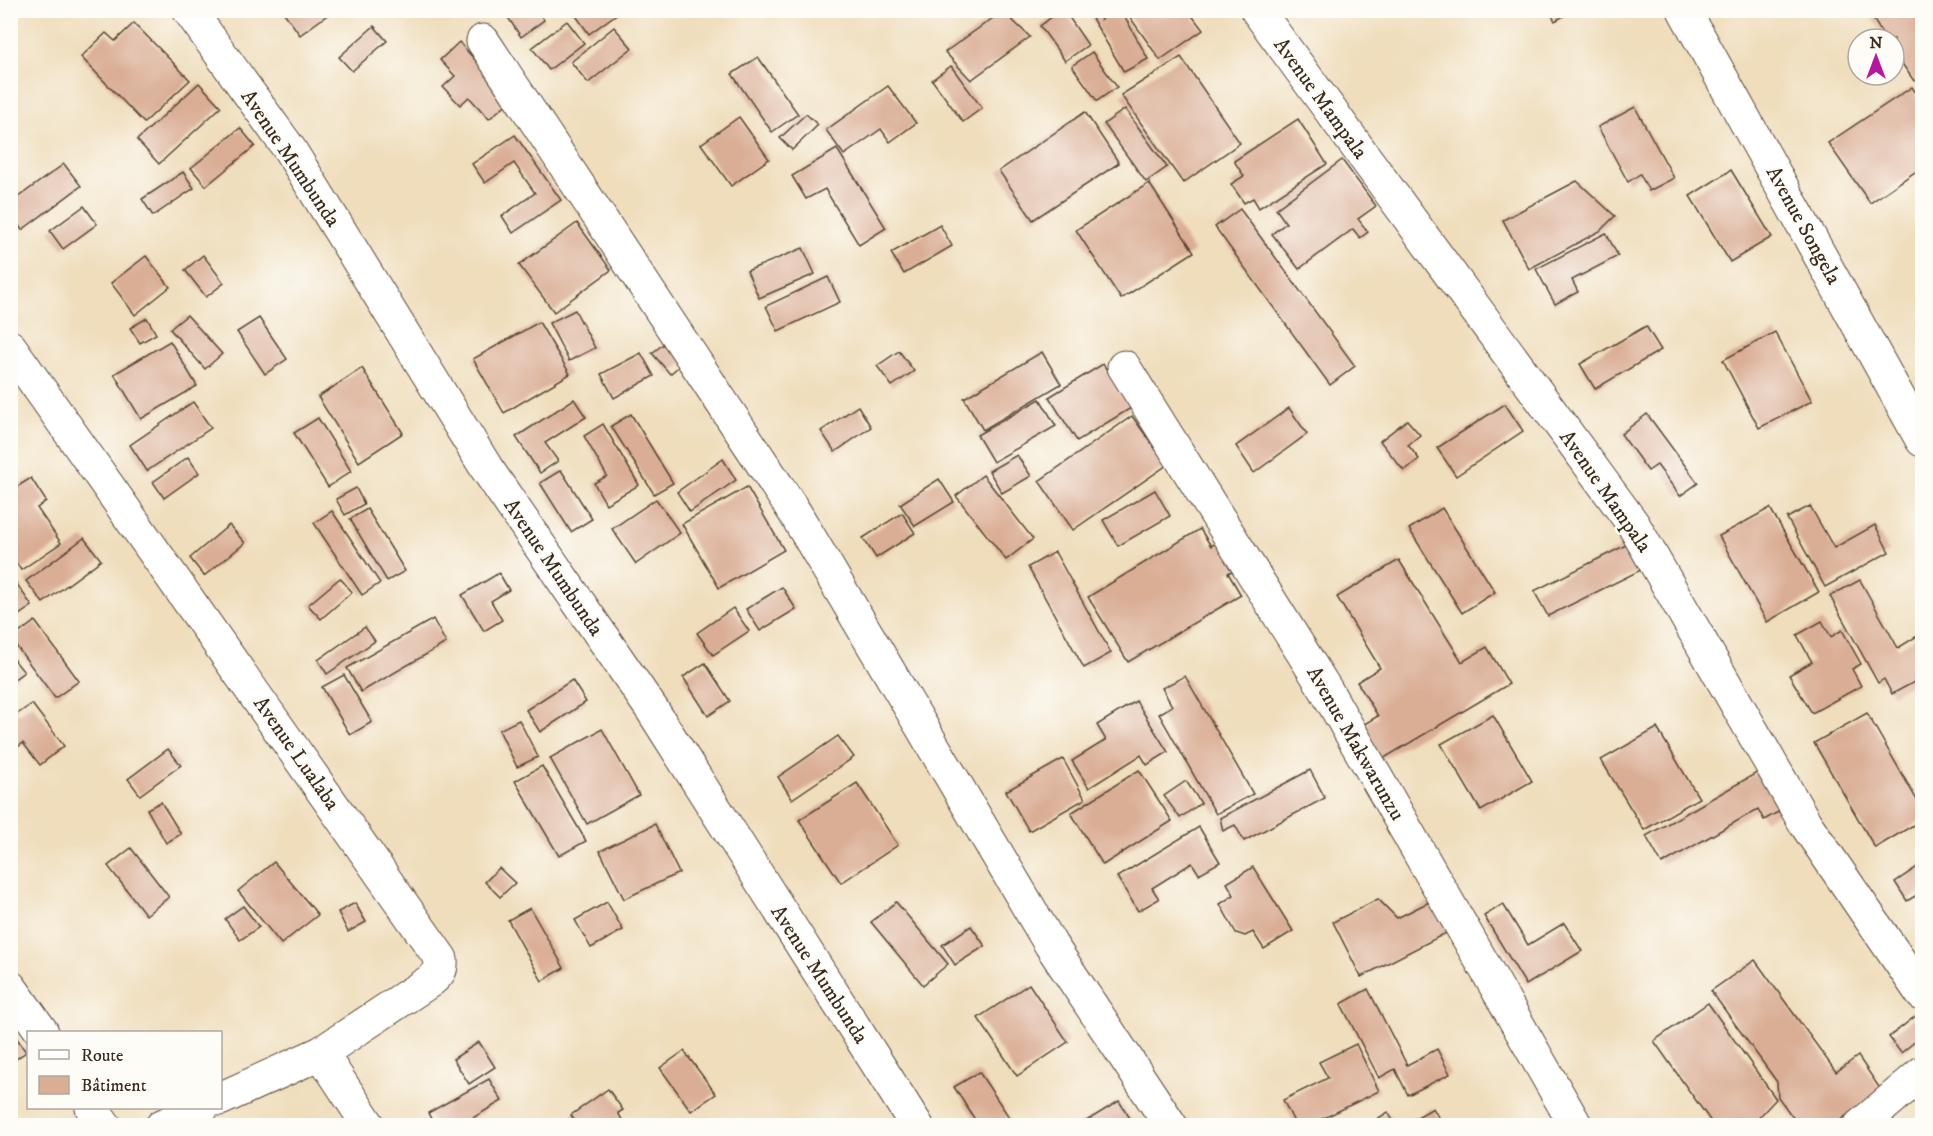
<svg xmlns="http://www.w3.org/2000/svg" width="1933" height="1136" font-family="'IM FELL DW Pica',serif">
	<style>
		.building { fill: #daae95 }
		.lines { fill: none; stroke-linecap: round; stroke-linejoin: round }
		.street-casing { stroke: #564536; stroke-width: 35 }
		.street { stroke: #fff; stroke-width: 33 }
		.labels { text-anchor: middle; stroke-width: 5; stroke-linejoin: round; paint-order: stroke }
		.street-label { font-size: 21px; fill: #3b2a1e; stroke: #fdfcf7 }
	</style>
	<rect width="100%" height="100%" fill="#fdfcf7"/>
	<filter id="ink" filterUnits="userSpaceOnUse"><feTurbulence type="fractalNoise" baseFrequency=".0167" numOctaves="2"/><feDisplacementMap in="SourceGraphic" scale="12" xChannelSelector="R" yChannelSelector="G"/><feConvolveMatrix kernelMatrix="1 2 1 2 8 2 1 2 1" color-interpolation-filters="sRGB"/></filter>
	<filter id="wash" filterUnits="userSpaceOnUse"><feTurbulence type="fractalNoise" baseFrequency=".008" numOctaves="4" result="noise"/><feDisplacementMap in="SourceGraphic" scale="24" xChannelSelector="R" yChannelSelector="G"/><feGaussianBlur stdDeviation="1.35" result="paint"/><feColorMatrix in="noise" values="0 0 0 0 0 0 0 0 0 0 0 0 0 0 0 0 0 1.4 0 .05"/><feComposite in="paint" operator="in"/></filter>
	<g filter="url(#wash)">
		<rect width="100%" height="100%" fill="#efddbb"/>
		<g id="blocks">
			<g class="building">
				<path d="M282 10H334L300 35Z"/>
				<path d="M503 10H537L544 20 521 37Z"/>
				<path d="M578 10H622L589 34 574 13Z"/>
				<path d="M1061 10H1064L1088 45 1065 61 1040 26Z"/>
				<path d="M1087 10H1113L1100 20 1117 10H1121L1148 59 1124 72Z"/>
				<path d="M1131 10H1203L1193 17 1203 30 1160 60 1127 13Z"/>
				<path d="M1549 10H1574L1555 21Z"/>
				<path d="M1867 10H1922V75L1914 81 1894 52V39H1886Z"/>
				<path d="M1003 11 1030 37 971 80 945 52Z"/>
				<path d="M567 21 584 43 549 70 532 48Z"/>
				<path d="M134 23 190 80 144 123 81 57 106 33 115 41Z"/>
				<path d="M374 26 387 41 352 71 339 57Z"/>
				<path d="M614 27 632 48 588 83 571 62Z"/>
				<path d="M459 42 511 100 489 119 469 97 460 105 443 87 455 76 440 60Z"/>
				<path d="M1092 52 1117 87 1097 101 1072 66Z"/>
				<path d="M758 57 798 114 772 132 732 74Z"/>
				<path d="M1181 57 1240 143 1183 183 1121 95Z"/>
				<path d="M951 66 982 108 963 122 932 80Z"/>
				<path d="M199 83 221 107 159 164 137 140Z"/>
				<path d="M888 86 916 123 890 142 881 129 844 155 826 130Z"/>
				<path d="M1912 87 1922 102V167L1870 203 1828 143Z"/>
				<path d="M1635 107 1674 178 1649 191 1640 174 1628 182 1598 127Z"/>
				<path d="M1125 109 1167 167 1146 182 1104 124Z"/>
				<path d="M1085 112 1119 163 1033 220 999 171Z"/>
				<path d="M806 114 818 125 792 150 780 138Z"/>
				<path d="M739 117 769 159 731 186 701 144Z"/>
				<path d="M1298 119 1327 164 1259 208 1253 198 1244 203 1231 184 1244 176 1234 161Z"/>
				<path d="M240 128 255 146 206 186 191 168Z"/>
				<path d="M515 135 561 200 513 233 502 216 535 193 514 163 485 183 472 164Z"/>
				<path d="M837 149 886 228 859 245 825 189 806 199 792 176Z"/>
				<path d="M1342 160 1376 206 1358 219 1368 232 1360 238 1353 229 1299 269 1272 234 1286 223 1276 209Z"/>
				<path d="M64 164 81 186 22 230 10 214V203Z"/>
				<path d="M1731 170 1772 237 1730 262 1690 196Z"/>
				<path d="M183 172 194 188 153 216 142 199Z"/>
				<path d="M1577 181 1615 216 1600 231 1529 269 1503 220Z"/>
				<path d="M1149 183 1194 252 1121 299 1076 230Z"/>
				<path d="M84 206 97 224 63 249 50 231Z"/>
				<path d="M1240 209 1355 366 1330 385 1215 227Z"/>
				<path d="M577 223 611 270 554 312 519 265Z"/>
				<path d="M940 225 952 246 904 274 891 253Z"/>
				<path d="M1606 233 1618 256 1572 280 1578 292 1555 304 1536 269Z"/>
				<path d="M803 248 815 274 759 298 747 271Z"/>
				<path d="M203 255 224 283 206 297 185 270Z"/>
				<path d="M146 256 170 287 135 315 111 283Z"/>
				<path d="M828 277 840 302 778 331 766 306Z"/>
				<path d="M575 310 595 348 569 361 549 323Z"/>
				<path d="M187 315 222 354 205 369 170 329Z"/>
				<path d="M147 318 156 334 140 343 130 328Z"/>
				<path d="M259 318 287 359 265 374 237 332Z"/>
				<path d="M539 322 570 374 504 413 473 359Z"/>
				<path d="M1646 326 1661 350 1595 389 1580 364Z"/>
				<path d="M1775 332 1812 401 1759 428 1723 360Z"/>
				<path d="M670 339 686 360 670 374 652 353Z"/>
				<path d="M170 341 197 386 141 419 114 374Z"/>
				<path d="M899 351 914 371 892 386 877 366Z"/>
				<path d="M1042 352 1061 384 983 430 964 398Z"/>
				<path d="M641 353 654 376 614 398 601 374Z"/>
				<path d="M1103 364 1131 408 1077 441 1049 397Z"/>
				<path d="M362 368 403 433 359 462 318 397Z"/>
				<path d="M574 399 586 417 545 443 558 461 540 473 516 437Z"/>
				<path d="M1040 399 1056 426 993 462 977 435Z"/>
				<path d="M193 402 211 428 147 471 130 445Z"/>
				<path d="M1505 404 1523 431 1456 476 1437 448Z"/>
				<path d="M858 406 871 427 835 452 821 431Z"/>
				<path d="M1289 408 1307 434 1254 473 1236 446Z"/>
				<path d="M631 414 673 483 654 494 611 426Z"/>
				<path d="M1647 414 1698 483 1680 496 1657 465 1648 471 1621 434Z"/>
				<path d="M1132 416 1167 465 1073 530 1039 481Z"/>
				<path d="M318 418 351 471 328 487 294 433Z"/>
				<path d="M1407 420 1420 435 1408 445 1419 459 1404 471 1380 441Z"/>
				<path d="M603 424 639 485 606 504 594 483 607 476 584 436Z"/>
				<path d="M1017 455 1031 476 1002 493 989 471Z"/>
				<path d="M188 457 199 473 164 498 153 482Z"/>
				<path d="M723 459 736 480 690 512 677 492Z"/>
				<path d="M561 470 592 519 571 532 540 483Z"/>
				<path d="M983 475 1033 539 1006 560 956 496Z"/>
				<path d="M31 478 46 501 37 508 61 543 21 570 10 554V491Z"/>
				<path d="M939 479 954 502 915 526 900 504Z"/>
				<path d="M747 487 784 550 719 588 682 524Z"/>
				<path d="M356 488 364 504 345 515 336 499Z"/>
				<path d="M1155 490 1170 516 1118 546 1103 520Z"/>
				<path d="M656 499 680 533 636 564 612 529Z"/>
				<path d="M1810 506 1834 548 1875 525 1889 552 1825 587 1787 518Z"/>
				<path d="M1442 508 1495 592 1462 613 1409 529Z"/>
				<path d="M1770 508 1819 592 1767 622 1719 536Z"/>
				<path d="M367 509 405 571 387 581 350 519Z"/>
				<path d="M332 511 380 583 362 595 314 523Z"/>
				<path d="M902 513 915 533 876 558 863 538Z"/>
				<path d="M229 525 245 543 204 576 190 558Z"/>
				<path d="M1200 529 1211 546 1225 538 1242 565 1228 573 1241 595 1128 662 1088 597Z"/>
				<path d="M84 538 101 560 43 603 26 581Z"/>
				<path d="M1634 541 1647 567 1548 616 1534 591Z"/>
				<path d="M1055 552 1111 653 1084 668 1028 567Z"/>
				<path d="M1399 560 1462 662 1487 647 1509 684 1381 760 1361 726 1378 716 1357 682 1380 668 1337 597Z"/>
				<path d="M499 573 509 590 491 601 502 620 484 631 462 595Z"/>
				<path d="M10 574 32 606 10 621Z"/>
				<path d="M340 578 352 592 321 619 308 605Z"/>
				<path d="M1860 580 1898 648 1922 633V678L1892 694 1884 679 1878 683 1830 596Z"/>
				<path d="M782 587 796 609 760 631 746 609Z"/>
				<path d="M733 608 749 631 713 655 697 633Z"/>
				<path d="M433 619 446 643 361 692 347 668Z"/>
				<path d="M35 621 79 681 55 698 11 639Z"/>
				<path d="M1822 621 1831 637 1842 630 1861 664 1852 669 1861 686 1812 713 1789 675 1812 662 1797 635Z"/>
				<path d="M365 627 375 641 327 674 318 660Z"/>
				<path d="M10 655 24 672 10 682Z"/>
				<path d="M705 663 730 701 708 716 683 677Z"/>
				<path d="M344 675 372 722 350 735 322 687Z"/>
				<path d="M1185 676 1253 794 1216 814 1159 714 1172 706 1162 688Z"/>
				<path d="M572 680 586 702 540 732 526 710Z"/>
				<path d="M1136 701 1168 752 1147 765 1141 755 1089 788 1072 761 1106 740 1097 725Z"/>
				<path d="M32 704 64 746 40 765 23 743 10 753V719Z"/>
				<path d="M1867 713 1922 809V820L1875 848 1814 743Z"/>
				<path d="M1493 715 1532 781 1481 811 1441 744Z"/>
				<path d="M519 720 538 757 517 767 499 730Z"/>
				<path d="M1657 728 1699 798 1644 830 1601 760Z"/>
				<path d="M602 729 639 795 587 824 550 758Z"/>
				<path d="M838 736 854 757 792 799 778 777Z"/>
				<path d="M168 749 181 765 140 795 128 779Z"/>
				<path d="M1063 759 1085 799 1029 831 1006 791Z"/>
				<path d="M542 766 586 841 559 856 515 781Z"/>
				<path d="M1767 767 1789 806 1764 820 1758 809 1662 864 1646 836Z"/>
				<path d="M1139 770 1172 821 1103 865 1071 813Z"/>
				<path d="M1310 770 1325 798 1244 841 1235 825 1223 831 1220 818Z"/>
				<path d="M1186 781 1201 803 1180 818 1164 796Z"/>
				<path d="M857 783 898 845 841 883 799 820Z"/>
				<path d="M161 802 181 834 166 843 147 809Z"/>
				<path d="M655 824 679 873 624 899 600 851Z"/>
				<path d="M1199 827 1220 862 1199 874 1192 863 1152 888 1159 899 1138 911 1117 877Z"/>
				<path d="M131 848 169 897 146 915 108 866Z"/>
				<path d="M274 862 318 915 281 944 238 891Z"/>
				<path d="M1922 864V892L1907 901 1895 882Z"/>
				<path d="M1253 867 1293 931 1264 949 1253 932 1245 936 1236 933 1220 904 1234 895 1227 883Z"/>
				<path d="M499 868 515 883 500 897 485 882Z"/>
				<path d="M1437 898 1454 929 1361 977 1333 922 1378 899 1397 918Z"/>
				<path d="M607 902 623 930 591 948 575 920Z"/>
				<path d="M896 902 948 964 923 985 871 922Z"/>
				<path d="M355 903 366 922 348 932 338 912Z"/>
				<path d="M1503 904 1528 945 1564 923 1582 951 1526 985 1484 916Z"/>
				<path d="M243 906 259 927 240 940 225 919Z"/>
				<path d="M530 908 564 968 542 981 508 920Z"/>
				<path d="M971 926 985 946 955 965 942 945Z"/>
				<path d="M1755 960 1836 1072 1858 1056 1881 1090 1832 1126H1799L1778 1097 1777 1082 1711 991Z"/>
				<path d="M1029 984 1068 1042 1017 1076 978 1018Z"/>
				<path d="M1368 989 1407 1065 1437 1049 1450 1074 1408 1095 1395 1069 1379 1078 1341 1004Z"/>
				<path d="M1708 1003 1776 1099 1751 1126H1714L1654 1041Z"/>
				<path d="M1922 1011V1036L1901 1053 1889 1037Z"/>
				<path d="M10 1028 26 1052 10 1063Z"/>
				<path d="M479 1042 495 1067 469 1084 453 1059Z"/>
				<path d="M1356 1044 1379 1091 1308 1126H1296L1283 1100 1328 1078 1319 1062Z"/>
				<path d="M684 1051 716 1094 691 1111 660 1068Z"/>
				<path d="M979 1072 1009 1117 995 1126H979L954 1087Z"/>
				<path d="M489 1079 502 1101 459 1126H435L428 1113Z"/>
				<path d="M608 1089 623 1110 618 1113 626 1126H578L571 1115Z"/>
				<path d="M1119 1101 1135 1126H1078Z"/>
				<path d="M1433 1108 1443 1126H1406L1405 1124Z"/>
				<path d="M1388 1112 1396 1126H1366Z"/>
			</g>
		</g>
	</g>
	<g filter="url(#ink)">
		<use href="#blocks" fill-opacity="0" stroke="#564536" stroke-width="1.5"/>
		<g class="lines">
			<g class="street-casing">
				<g id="street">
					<path d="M189 10 290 150 487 469 653 711 917 1126"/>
					<path d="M1257 10 1633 524 1805 823 1922 994"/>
					<path d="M1684 10 1922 440"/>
					<path d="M483 41 795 513 1051 945 1171 1126"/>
					<path d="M10 347 441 959C442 970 439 974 430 981L321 1053 220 1099"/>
					<path d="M1124 367 1326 690 1576 1126"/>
					<path d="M10 987 42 1032"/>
					<path d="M321 1053 369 1126"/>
					<path d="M92 1108 105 1126"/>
					<path d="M162 1126 202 1108"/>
					<path d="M1860 1126 1922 1073"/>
				</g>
			</g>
			<use href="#street" class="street"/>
		</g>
	</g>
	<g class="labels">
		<g class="street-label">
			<text transform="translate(1321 98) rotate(54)" y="7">Avenue Mampala</text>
			<text transform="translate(291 158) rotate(56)" y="7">Avenue Mumbunda</text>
			<text transform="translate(1804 225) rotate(61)" y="7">Avenue Songela</text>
			<text transform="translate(1606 491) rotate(55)" y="7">Avenue Mampala</text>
			<text transform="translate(554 567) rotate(56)" y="7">Avenue Mumbunda</text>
			<text transform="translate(1356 743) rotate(60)" y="7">Avenue Makwarunzu</text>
			<text transform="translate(297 753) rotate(55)" y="7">Avenue Lualaba</text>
			<text transform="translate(820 974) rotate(57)" y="7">Avenue Mumbunda</text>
		</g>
	</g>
	<rect width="1933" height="1136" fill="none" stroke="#fdfcf7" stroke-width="36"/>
	<rect x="27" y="1031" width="195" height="78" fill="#fdfcf7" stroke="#afa8a0" stroke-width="1.5"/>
	<rect x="39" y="1050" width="30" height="9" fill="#ffffff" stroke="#afa8a0" stroke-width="1.5"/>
	<text x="81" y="1061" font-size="18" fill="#3b2a1e">Route</text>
	<rect x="39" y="1076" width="30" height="18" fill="#daae95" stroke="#afa8a0" stroke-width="1.5"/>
	<text x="81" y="1091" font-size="18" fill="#3b2a1e">Bâtiment</text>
	<g transform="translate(1876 57)"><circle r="28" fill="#fdfcf7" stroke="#afa8a0" stroke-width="1.5"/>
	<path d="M0-4.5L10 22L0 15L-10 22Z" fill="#b5179e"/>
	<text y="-9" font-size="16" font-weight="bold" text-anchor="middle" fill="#3b2a1e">N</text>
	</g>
</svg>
